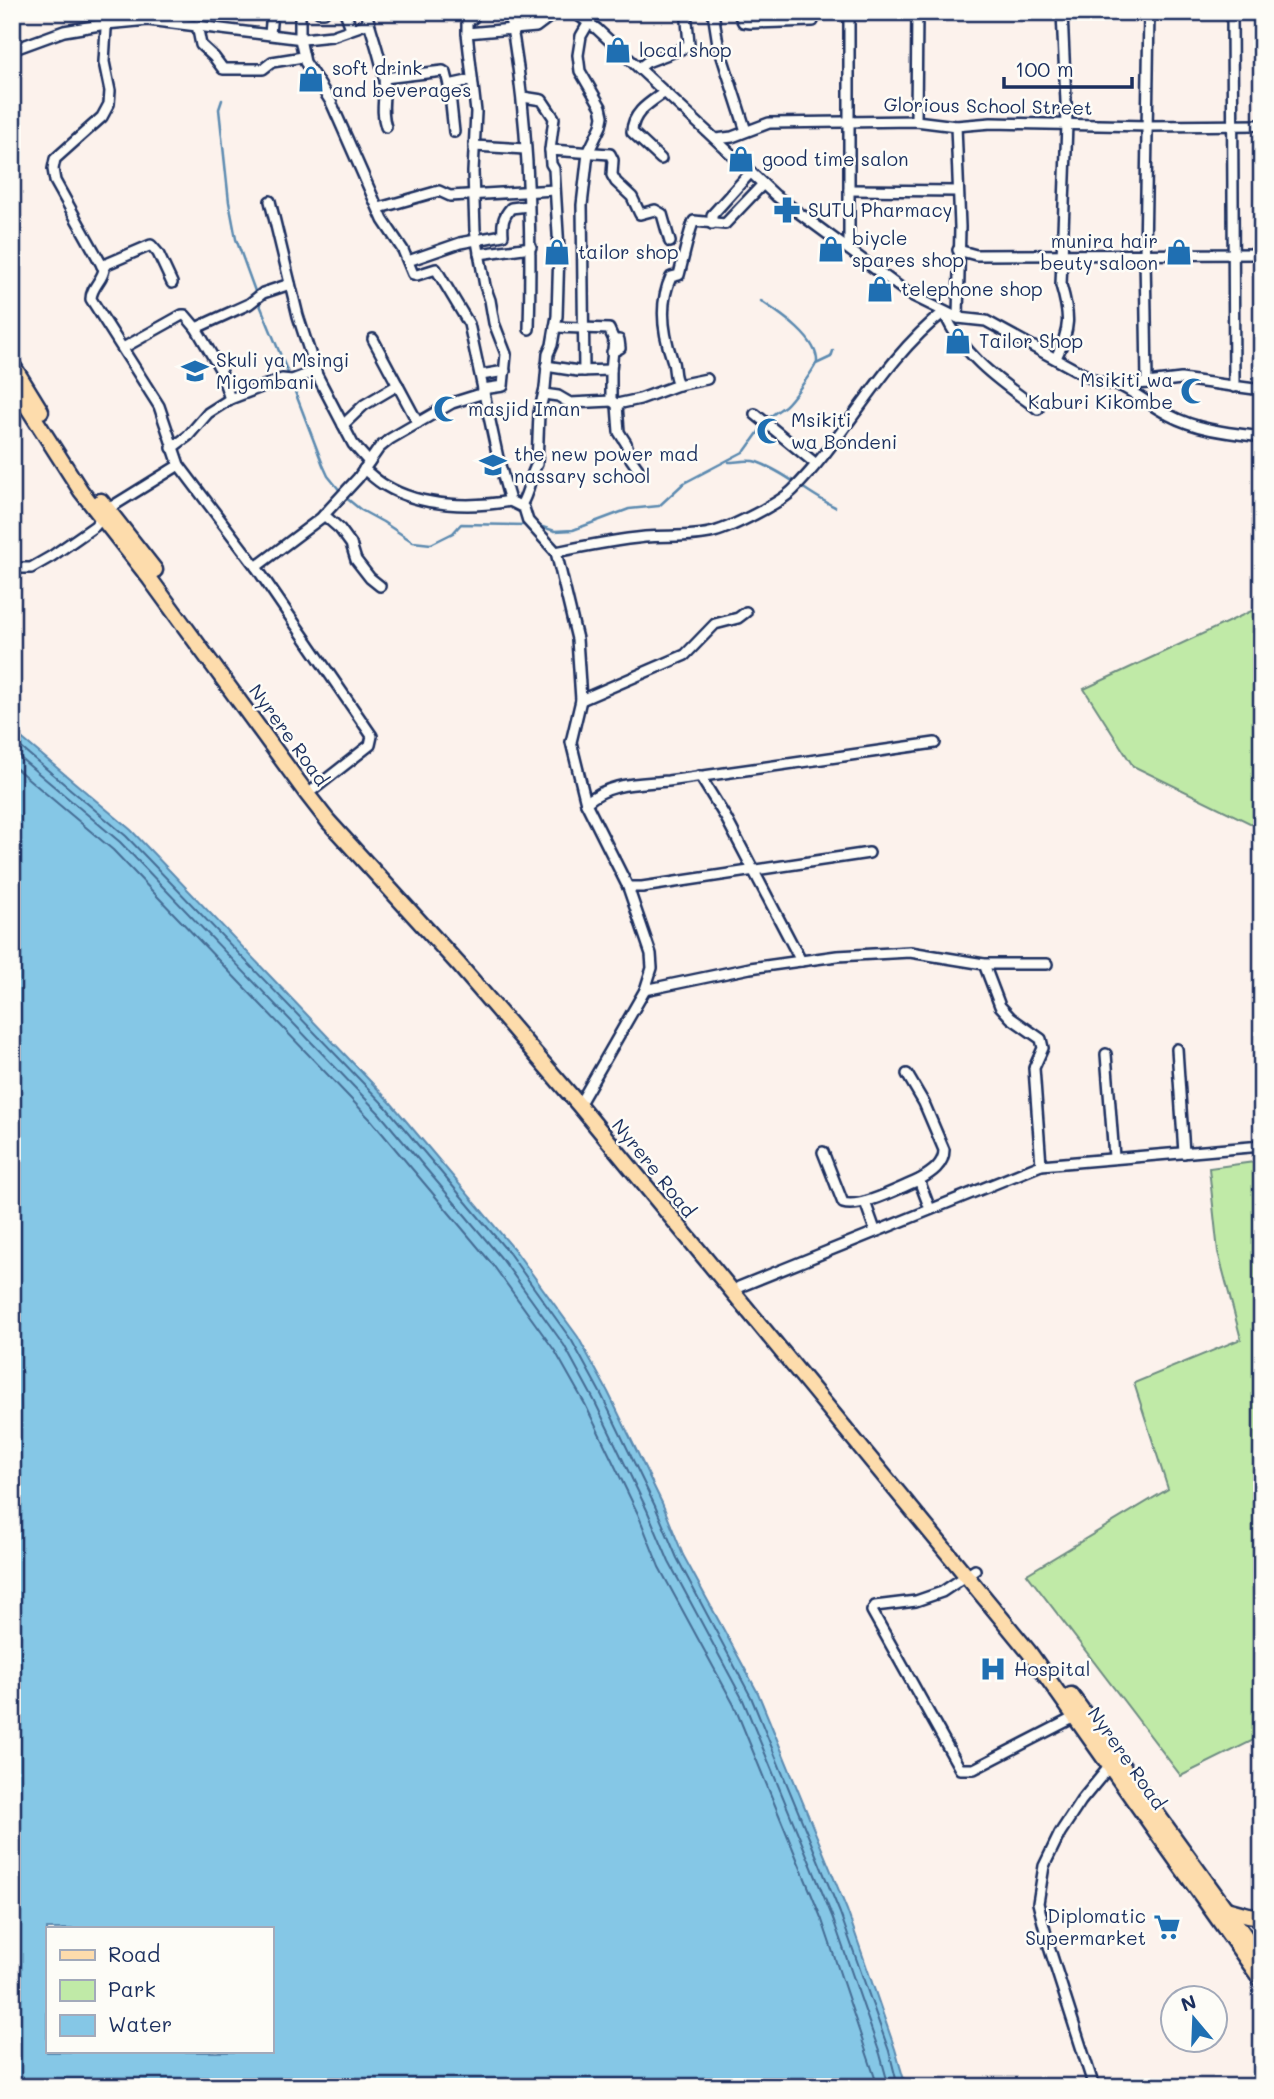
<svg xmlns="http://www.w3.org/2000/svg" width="1274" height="2099" font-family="Mali,sans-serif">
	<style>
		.green { fill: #c0eaa7; stroke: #6e8c82; stroke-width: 2 }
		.water { fill: #85c7e6; stroke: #5b8ab0; stroke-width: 2; fill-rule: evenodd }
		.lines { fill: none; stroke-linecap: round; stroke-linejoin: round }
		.shore { stroke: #456c94; stroke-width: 2 }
		.stream { stroke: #5b8ab0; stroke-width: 2.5 }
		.street-casing { stroke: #1b2f5e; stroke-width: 14 }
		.primary-casing { stroke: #1b2f5e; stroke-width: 19 }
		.street { stroke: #fdfcf7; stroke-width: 9 }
		.primary { stroke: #fddcac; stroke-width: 14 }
		.labels { text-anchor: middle; stroke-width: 5; stroke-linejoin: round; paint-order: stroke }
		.poi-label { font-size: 19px; fill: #1b2f5e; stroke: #fdfcf7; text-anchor: start }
		.street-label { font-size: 19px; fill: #1b2f5e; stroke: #fdfcf7 }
	</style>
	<rect width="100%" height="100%" fill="#fcf2ec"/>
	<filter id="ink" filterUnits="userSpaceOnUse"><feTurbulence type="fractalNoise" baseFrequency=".0143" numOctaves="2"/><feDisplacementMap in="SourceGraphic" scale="14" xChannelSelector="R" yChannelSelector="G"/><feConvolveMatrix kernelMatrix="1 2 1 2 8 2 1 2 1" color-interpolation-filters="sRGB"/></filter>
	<g filter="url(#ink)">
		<g class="green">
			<path d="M1262 606V829L1133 766 1084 689Z"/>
			<path d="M1262 1161V1736L1181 1776 1027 1574 1168 1489 1134 1383 1241 1339 1218 1252 1209 1168Z"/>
		</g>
		<path class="water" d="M12 730 131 830 391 1103 514 1249 578 1337 608 1392 662 1503 683 1555 758 1693 847 1910 895 2049 906 2087H12ZM47 1929H271V2052H47Z"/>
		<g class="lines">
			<g class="shore">
				<path d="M12 740 126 836 386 1107 509 1253 572 1341 602 1396 655 1506 677 1558 751 1697 840 1913 889 2051 898 2087"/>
				<path d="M12 751 120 842 379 1113 502 1259 564 1345 594 1400 647 1510 669 1562 743 1700 832 1916 880 2054 889 2087"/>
				<path d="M12 765 113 850 371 1120 493 1265 555 1351 585 1404 638 1514 659 1567 734 1705 822 1920 878 2087"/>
			</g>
			<g class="stream">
				<path d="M222 100 219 109 229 202 236 239 256 294"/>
				<path d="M258 300 290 378"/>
				<path d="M761 301C779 313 819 339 817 363"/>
				<path d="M292 384 323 465 328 476 341 492"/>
				<path d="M767 420C773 413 778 411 785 406 792 400 812 372 816 364L831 357 833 351"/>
				<path d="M729 462C737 462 749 459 757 462 785 472 808 494 835 507"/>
				<path d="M345 497 361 510 383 522 413 542 431 544 453 533 461 524 526 525"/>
				<path d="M536 525 555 531 573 530 629 509 659 506 684 483 745 451 763 426"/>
			</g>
			<g class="street-casing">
				<g id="street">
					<path d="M107 12 104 62 110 91 109 104 102 117 55 159 53 169 55 181 104 269C103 280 91 287 91 299L159 406 179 465 256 567 372 736 370 745 314 789"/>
					<path d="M300 12V39L305 62 331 102 383 220 403 250 413 274 417 275 436 269 469 324 498 458 510 501 524 508 528 521 556 552 577 639 581 700 571 742 586 803 628 887 651 954 652 968 645 990 579 1105"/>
					<path d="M319 12H324"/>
					<path d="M345 12 351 28"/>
					<path d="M366 12C372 34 380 55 384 77 386 95 380 110 386 127"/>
					<path d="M472 12 473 18 467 22V33L536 27 556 12"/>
					<path d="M509 12C529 116 532 224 529 329"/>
					<path d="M574 12 597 29 776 196 909 294 958 318 986 321 1096 381 1119 386 1147 383 1145 254 1149 12"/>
					<path d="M713 12 718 44 746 131"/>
					<path d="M738 12 743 22 750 23 813 21 814 12"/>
					<path d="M1232 12 1234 387"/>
					<path d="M197 25 201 45 214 57 223 69H263L272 62 303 57"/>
					<path d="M467 33 476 112 473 172 475 230 485 286 490 300 494 323 506 354 503 386 483 389"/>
					<path d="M270 34 272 12"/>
					<path d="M12 50 64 31 106 24 148 20 303 39 332 36 369 23"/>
					<path d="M639 68 647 62 684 48 689 44 687 21"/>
					<path d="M384 78 443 71 446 73 449 85 472 80"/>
					<path d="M449 85 454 132"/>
					<path d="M523 97 542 100 554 118 550 150"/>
					<path d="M916 121 917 12"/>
					<path d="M956 126 960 227 958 318"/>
					<path d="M716 139 732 137 769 123 916 121 956 126 991 123 1149 126 1262 125"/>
					<path d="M474 146 525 149"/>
					<path d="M661 159 632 132C632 112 651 102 665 92"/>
					<path d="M849 190 958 191"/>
					<path d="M270 201 298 316 317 375 353 444 369 462"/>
					<path d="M379 208 439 191 450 196 555 190"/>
					<path d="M712 224V215L751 172"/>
					<path d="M849 248V12"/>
					<path d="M958 250 976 255 1262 254"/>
					<path d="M479 254 531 247"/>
					<path d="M408 261 460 243 503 235C502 223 503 217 511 208L528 206"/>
					<path d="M102 266 151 245 158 253 172 283"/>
					<path d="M944 312C962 356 1001 382 1038 409"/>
					<path d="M555 327 609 329 614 340"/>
					<path d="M373 339 418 423"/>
					<path d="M123 348 182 315H185L196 328"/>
					<path d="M1056 358C1071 328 1070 316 1061 285L1067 124 1062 12"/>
					<path d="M546 366 578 371 611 370V400L617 405 619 432 626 443 631 459 641 473"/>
					<path d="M611 370 614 340H619L620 348 612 352"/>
					<path d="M584 371 582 205 588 153 601 126 603 116 601 107 580 71 578 55 581 36 595 12"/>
					<path d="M481 375 505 371"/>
					<path d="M1147 383 1181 379 1262 390"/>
					<path d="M679 385C672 376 676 369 672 359 663 333 659 303 671 277L679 275C682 264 690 227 694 221L725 224 763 184"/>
					<path d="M1121 386C1138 395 1152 406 1169 415 1197 430 1230 433 1262 437"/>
					<path d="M544 394 558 396 570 403 612 401"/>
					<path d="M230 399 220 369 196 328 249 304 263 293 290 284"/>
					<path d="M617 404 640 399 678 385 707 379"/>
					<path d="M755 414 816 464"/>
					<path d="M343 425 364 405 398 385"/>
					<path d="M172 448 188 436 208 413 230 399 282 379 292 380 316 371"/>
					<path d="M364 469C371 475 378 482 386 486 421 507 472 508 510 501"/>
					<path d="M521 505C530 491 529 477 537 464L539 413 545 388 548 354 552 345 557 316 559 250 554 169 551 164 550 150 610 154 613 160 612 175 616 182 632 197 640 214 655 210 662 214 670 242"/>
					<path d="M324 515 340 529 351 544 356 560 370 578 380 586"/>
					<path d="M556 552C585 546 614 540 645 537 667 535 692 538 714 532 732 527 780 503 793 490 848 435 881 361 944 312"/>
					<path d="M12 563 18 568H31L52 556 95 526 108 509 179 465"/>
					<path d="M256 567 321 518 358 478 379 448 390 439 452 403 484 393"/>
					<path d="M581 700 685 655 715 624 738 618 746 612"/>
					<path d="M700 776 726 818 801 961"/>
					<path d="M586 803C609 782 639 784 668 781L935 743"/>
					<path d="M628 887H642L869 853"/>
					<path d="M984 964 1000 1006 1011 1018 1041 1039 1043 1048 1034 1068 1041 1165"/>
					<path d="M645 990 750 968 837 956 910 952 984 964H1047"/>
					<path d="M1177 1049 1184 1153"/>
					<path d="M1106 1054 1114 1157"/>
					<path d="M907 1074 924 1103 944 1150C944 1165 931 1173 919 1180L930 1209"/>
					<path d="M823 1152 843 1203C861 1209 901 1187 919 1180"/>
					<path d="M865 1202 875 1230"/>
					<path d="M739 1287 1041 1165 1262 1146"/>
					<path d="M975 1570 942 1592 916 1601 875 1606 872 1611 960 1769H974L1075 1717"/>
					<path d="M1094 2087 1050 1950 1038 1903 1044 1866 1060 1833 1081 1801 1113 1762"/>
				</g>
			</g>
			<g class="primary-casing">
				<g id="primary">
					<path d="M12 364 41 411"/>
					<path d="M12 383 81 491 150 579 307 794 328 821 459 965 579 1105 1002 1619 1029 1652 1262 1981"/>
					<path d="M101 501 155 570"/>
					<path d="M1071 1695 1238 1926 1262 1961"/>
					<path d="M1226 1909 1248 1915 1262 1917"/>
					<path d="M1257 1954 1262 1932"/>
				</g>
			</g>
			<use href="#street" class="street"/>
			<use href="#primary" class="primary"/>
		</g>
	</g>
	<defs>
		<g id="shop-bare" transform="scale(2.1)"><path d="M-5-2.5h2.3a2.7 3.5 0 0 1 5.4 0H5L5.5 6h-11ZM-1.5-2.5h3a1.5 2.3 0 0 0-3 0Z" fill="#1f6fb2" stroke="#fdfcf7" stroke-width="2.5" paint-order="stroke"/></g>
		<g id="pharmacy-bare" transform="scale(2.1)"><path d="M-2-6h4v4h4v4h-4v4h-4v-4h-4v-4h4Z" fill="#1f6fb2" stroke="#fdfcf7" stroke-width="2.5" paint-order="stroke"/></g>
		<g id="school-bare" transform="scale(2.1)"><path d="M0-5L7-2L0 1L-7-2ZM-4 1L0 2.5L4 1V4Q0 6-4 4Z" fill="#1f6fb2" stroke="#fdfcf7" stroke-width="2.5" paint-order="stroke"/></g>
		<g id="mosque-bare" transform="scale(2.1)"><path d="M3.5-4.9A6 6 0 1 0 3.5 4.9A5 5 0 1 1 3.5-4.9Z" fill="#1f6fb2" stroke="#fdfcf7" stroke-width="2.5" paint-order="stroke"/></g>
		<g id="hospital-bare" transform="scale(2.1)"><path d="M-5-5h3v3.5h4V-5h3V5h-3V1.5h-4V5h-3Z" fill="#1f6fb2" stroke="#fdfcf7" stroke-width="2.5" paint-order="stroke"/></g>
		<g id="supermarket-bare" transform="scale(2.1)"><path d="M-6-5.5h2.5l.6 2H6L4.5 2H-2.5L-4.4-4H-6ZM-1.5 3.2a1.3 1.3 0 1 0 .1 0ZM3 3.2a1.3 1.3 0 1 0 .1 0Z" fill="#1f6fb2" stroke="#fdfcf7" stroke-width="2.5" paint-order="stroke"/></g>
	</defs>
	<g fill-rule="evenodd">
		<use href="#shop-bare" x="618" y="50"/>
		<use href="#shop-bare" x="311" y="79"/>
		<use href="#shop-bare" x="741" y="159"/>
		<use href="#pharmacy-bare" x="787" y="210"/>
		<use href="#shop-bare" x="831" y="249"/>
		<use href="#shop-bare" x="557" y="252"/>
		<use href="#shop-bare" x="1179" y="252"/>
		<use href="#shop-bare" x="880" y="289"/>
		<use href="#shop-bare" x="958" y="341"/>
		<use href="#school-bare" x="195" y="371"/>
		<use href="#mosque-bare" x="1194" y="391"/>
		<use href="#mosque-bare" x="447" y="409"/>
		<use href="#mosque-bare" x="770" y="431"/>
		<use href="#school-bare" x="493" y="465"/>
		<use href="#hospital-bare" x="993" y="1669"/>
		<use href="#supermarket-bare" x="1167" y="1927"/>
	</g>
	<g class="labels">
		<g class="poi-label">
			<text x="639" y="57">local shop</text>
			<text x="332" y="75">soft drink<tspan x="332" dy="22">and beverages</tspan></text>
			<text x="762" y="166">good time salon</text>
			<text x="808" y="217">SUTU Pharmacy</text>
			<text x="852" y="245">biycle<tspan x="852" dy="22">spares shop</tspan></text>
			<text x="1158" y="248" text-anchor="end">munira hair<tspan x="1158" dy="22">beuty saloon</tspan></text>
			<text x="578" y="259">tailor shop</text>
			<text x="901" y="296">telephone shop</text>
			<text x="979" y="348">Tailor Shop</text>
			<text x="216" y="367">Skuli ya Msingi<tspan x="216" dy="22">Migombani</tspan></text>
			<text x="1173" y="387" text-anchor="end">Msikiti wa<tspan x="1173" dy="22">Kaburi Kikombe</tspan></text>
			<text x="468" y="416">masjid Iman</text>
			<text x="791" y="427">Msikiti<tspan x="791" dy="22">wa Bondeni</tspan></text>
			<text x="514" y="461">the new power mad<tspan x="514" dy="22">nassary school</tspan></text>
			<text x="1014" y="1676">Hospital</text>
			<text x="1146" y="1923" text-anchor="end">Diplomatic<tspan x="1146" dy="22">Supermarket</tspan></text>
		</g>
		<g class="street-label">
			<text transform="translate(988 106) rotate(1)" y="7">Glorious School Street</text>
			<text transform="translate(289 735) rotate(54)" y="7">Nyrere Road</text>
			<text transform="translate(654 1168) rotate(51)" y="7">Nyrere Road</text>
			<text transform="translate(1127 1758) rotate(55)" y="7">Nyrere Road</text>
		</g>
	</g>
	<rect width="1274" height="2099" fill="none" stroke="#fdfcf7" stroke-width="42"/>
	<rect x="21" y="21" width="1232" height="2057" fill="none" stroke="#1b2f5e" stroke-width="2.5" filter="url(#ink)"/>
	<rect x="46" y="1927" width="228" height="126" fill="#fdfcf7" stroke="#a3aaba" stroke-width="2"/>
	<rect x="60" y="1950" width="35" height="10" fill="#fddcac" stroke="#a3aaba" stroke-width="2"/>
	<text x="108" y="1962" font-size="21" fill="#1b2f5e">Road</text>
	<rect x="60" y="1980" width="35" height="21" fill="#c0eaa7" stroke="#a3aaba" stroke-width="2"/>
	<text x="108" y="1997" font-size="21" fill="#1b2f5e">Park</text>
	<rect x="60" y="2015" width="35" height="21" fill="#85c7e6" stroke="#a3aaba" stroke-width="2"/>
	<text x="108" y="2032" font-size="21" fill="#1b2f5e">Water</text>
	<g transform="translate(1194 2019) rotate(341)"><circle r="33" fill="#fdfcf7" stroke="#a3aaba" stroke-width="2"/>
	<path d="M0-5L12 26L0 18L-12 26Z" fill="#1f6fb2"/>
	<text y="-10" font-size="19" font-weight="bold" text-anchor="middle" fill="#1b2f5e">N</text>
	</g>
	<path d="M1004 77v10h128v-10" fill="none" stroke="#1b2f5e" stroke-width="3.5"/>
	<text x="1015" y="77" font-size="21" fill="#1b2f5e" stroke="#fdfcf7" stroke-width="5" paint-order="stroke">100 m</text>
</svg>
